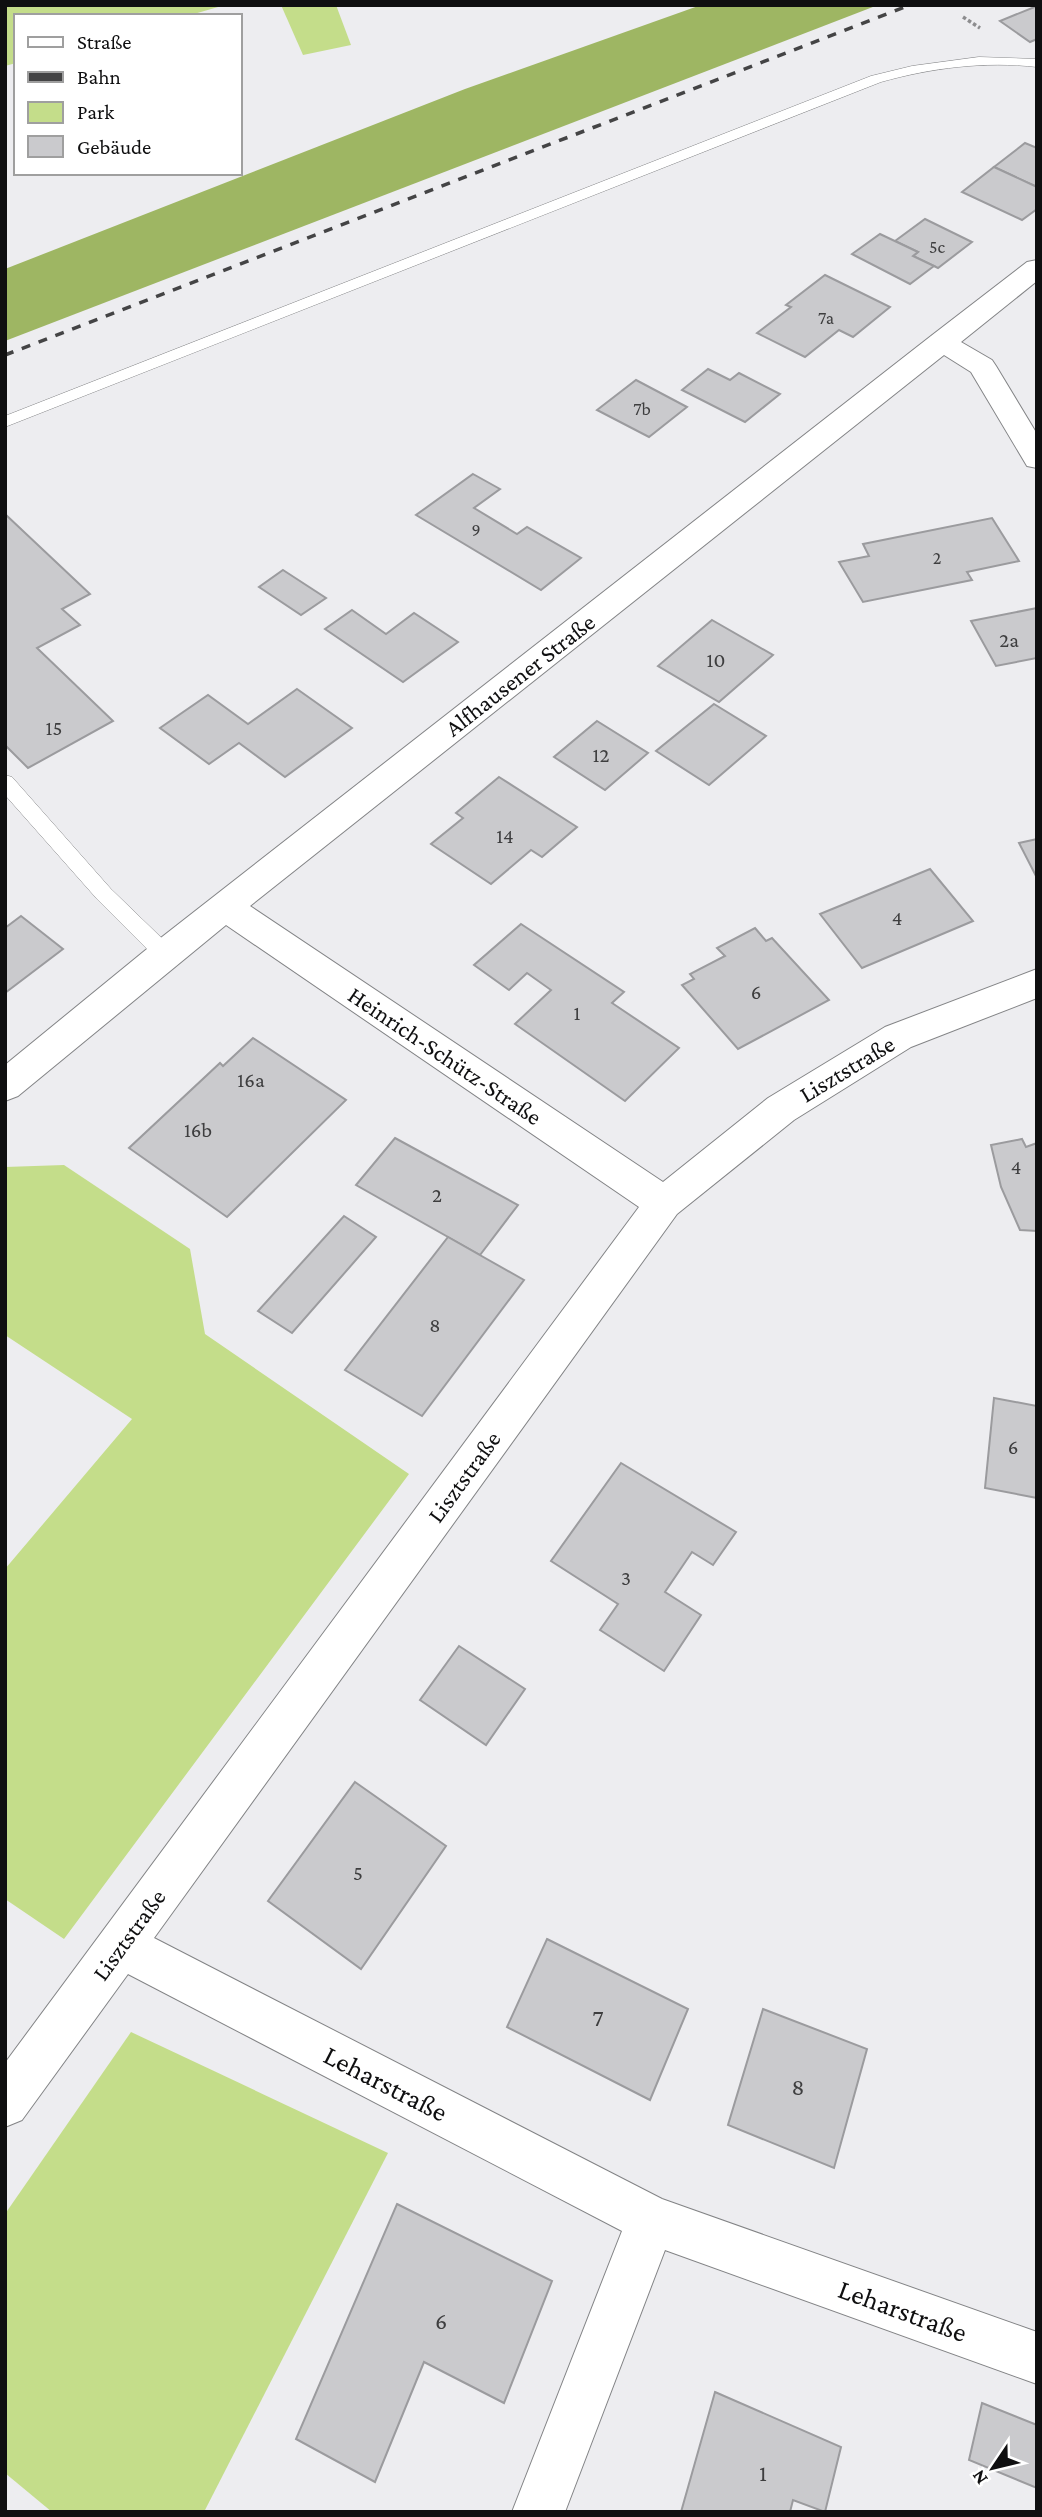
<svg xmlns="http://www.w3.org/2000/svg" width="1042" height="2517" font-family="'Crimson Pro',serif">
	<style>
		.green { fill: #c4dd8a }
		.forest { fill: #9eb663 }
		.building { fill: #cacacd; stroke: #9b9b9e; stroke-width: 2 }
		.lines { fill: none; stroke-linecap: round; stroke-linejoin: round }
		.lane-casing { stroke: #838486; stroke-width: 1 }
		.street-casing { stroke: #838486; stroke-width: 2 }
		.path { stroke: #8c8c8e; stroke-width: 3.5; stroke-dasharray: 3.5 2.5; stroke-linecap: butt }
		.lane { fill: #fff; fill-rule: evenodd }
		.street { fill: #fff; fill-rule: evenodd }
		.rail { stroke: #444445; stroke-width: 3.5; stroke-dasharray: 9 9; stroke-linecap: butt }
		.labels { text-anchor: middle; stroke-width: 5; stroke-linejoin: round; paint-order: stroke }
		.far-number-label { font-size: 18px; fill: #3e3e3f }
		.number-label { font-size: 21px; fill: #3e3e3f }
		.street-label { font-size: 24px; fill: #0f0f10; stroke: #fff }
		.near-number-label { font-size: 24px; fill: #3e3e3f }
		.near-street-label { font-size: 28px; fill: #0f0f10; stroke: #fff }
	</style>
	<rect width="100%" height="100%" fill="#ededf0"/>
	<g class="green">
		<path d="M5 5H225L187 16H16V63L5 66Z"/>
		<path d="M281 5H336L351 45 303 55Z"/>
		<path d="M64 1165 190 1249 205 1334 409 1474 64 1939 5 1899V1569L132 1419 5 1335V1167Z"/>
		<path d="M131 2032 388 2153 204 2512H52L5 2473V2214Z"/>
	</g>
	<path class="forest" d="M701 5H878L5 341V269L465 89Z"/>
	<g class="building">
		<path d="M1037 6V39L1030 42 1000 21Z"/>
		<path d="M1025 143 1037 148V187L994 167Z"/>
		<path d="M994 167 1037 187V209L1022 220 962 192Z"/>
		<path d="M925 219 972 242 938 268 913 256 918 252 895 241Z"/>
		<path d="M880 234 918 252 913 256 934 266 910 284 852 254Z"/>
		<path d="M825 275 890 307 853 337 839 330 805 357 757 333 791 307 786 305Z"/>
		<path d="M708 369 730 380 739 373 780 394 745 422 682 390Z"/>
		<path d="M636 380 687 407 649 437 597 410Z"/>
		<path d="M473 474 500 489 474 508 517 534 527 527 581 558 541 590 416 515Z"/>
		<path d="M5 514 90 594 62 609 80 625 37 648 113 721 28 768 5 745Z"/>
		<path d="M992 518 1019 561 967 572 972 580 863 602 839 562 869 556 863 544Z"/>
		<path d="M283 570 326 598 301 615 259 587Z"/>
		<path d="M1037 608V658L996 666 971 621Z"/>
		<path d="M352 610 386 634 414 613 458 642 403 682 325 629Z"/>
		<path d="M712 620 773 655 719 702 658 666Z"/>
		<path d="M297 689 352 728 285 777 239 743 209 764 160 728 208 695 248 724Z"/>
		<path d="M714 704 766 736 709 785 656 751Z"/>
		<path d="M597 721 648 753 605 790 554 757Z"/>
		<path d="M499 777 577 827 542 857 531 850 491 884 431 844 463 818 456 813Z"/>
		<path d="M1037 839V878L1019 843Z"/>
		<path d="M930 869 973 921 862 968 820 914Z"/>
		<path d="M21 916 63 949 5 993V928Z"/>
		<path d="M521 924 624 992 612 1003 679 1048 625 1101 515 1024 551 990 527 973 509 990 474 965Z"/>
		<path d="M755 928 766 941 772 938 829 1000 738 1049 682 985 694 979 690 974 725 956 717 948Z"/>
		<path d="M253 1038 346 1100 227 1217 129 1148 220 1063 223 1066Z"/>
		<path d="M395 1138 518 1205 480 1255 356 1185Z"/>
		<path d="M1022 1139 1026 1147 1037 1143V1231L1020 1230 1001 1187 991 1145Z"/>
		<path d="M344 1216 376 1237 292 1333 258 1311Z"/>
		<path d="M448 1237 524 1280 422 1416 345 1370Z"/>
		<path d="M994 1398 1037 1406V1498L985 1488Z"/>
		<path d="M621 1463 736 1532 713 1565 692 1552 665 1592 701 1615 664 1671 600 1630 618 1604 551 1561Z"/>
		<path d="M459 1646 525 1689 486 1745 420 1700Z"/>
		<path d="M355 1782 446 1846 361 1969 268 1901Z"/>
		<path d="M547 1939 688 2009 650 2100 507 2027Z"/>
		<path d="M763 2009 867 2049 834 2168 728 2125Z"/>
		<path d="M397 2204 552 2281 504 2403 424 2362 375 2482 296 2439Z"/>
		<path d="M715 2392 841 2447 825 2512 793 2500 790 2512H681Z"/>
		<path d="M982 2403 1037 2425V2488L969 2460Z"/>
	</g>
	<g class="lines">
		<g class="lane-casing">
			<g id="lane">
				<path d="M979 57 1037 59V67C985 61 931 68 881 82L5 427V416L871 76 912 66Z"/>
				<path d="M5 775 12 777 111 889 172 948 175 954 172 960 165 962 158 960 97 899 5 795Z"/>
			</g>
		</g>
		<g class="street-casing">
			<path id="street" d="M1037 260V281L961 342 992 360 996 366 1037 434V468L1027 466 971 372 944 355 250 906 663 1182 768 1098 885 1027 1037 969V998L911 1047 794 1120 677 1214 154 1938 662 2199 1037 2332V2384L665 2250 565 2512H512L622 2231 128 1974 22 2120 5 2127V2063L639 1207 226 925 18 1096 5 1101V1065L153 944 931 336 1027 262Z"/>
		</g>
		<path class="path" d="M963 17 980 28"/>
		<use href="#lane" class="lane"/>
		<use href="#street" class="street"/>
		<path class="rail" d="M5 355 910 5"/>
	</g>
	<g class="labels">
		<g class="far-number-label">
			<text x="937" y="253">5c</text>
			<text x="826" y="324">7a</text>
			<text x="642" y="415">7b</text>
			<text x="476" y="536">9</text>
			<text x="937" y="564">2</text>
		</g>
		<g class="number-label">
			<text x="1009" y="647">2a</text>
			<text x="716" y="667">10</text>
			<text x="54" y="735">15</text>
			<text x="601" y="762">12</text>
			<text x="505" y="843">14</text>
			<text x="897" y="925">4</text>
			<text x="756" y="999">6</text>
			<text x="577" y="1020">1</text>
			<text x="251" y="1087">16a</text>
			<text x="198" y="1137">16b</text>
			<text x="1016" y="1174">4</text>
			<text x="437" y="1202">2</text>
			<text x="435" y="1332">8</text>
			<text x="1013" y="1454">6</text>
			<text x="626" y="1585">3</text>
			<text x="358" y="1880">5</text>
		</g>
		<g class="street-label">
			<text transform="translate(520 675) rotate(-38)" y="8">Alfhausener Straße</text>
			<text transform="translate(445 1056) rotate(34)" y="8">Heinrich-Schütz-Straße</text>
			<text transform="translate(847 1069) rotate(-31)" y="8">Lisztstraße</text>
			<text transform="translate(464 1477) rotate(-54)" y="8">Lisztstraße</text>
			<text transform="translate(129 1935) rotate(-54)" y="8">Lisztstraße</text>
		</g>
		<g class="near-number-label">
			<text x="598" y="2026">7</text>
			<text x="798" y="2095">8</text>
			<text x="441" y="2329">6</text>
			<text x="763" y="2481">1</text>
		</g>
		<g class="near-street-label">
			<text transform="translate(386 2083) rotate(27)" y="10">Leharstraße</text>
			<text transform="translate(903 2310) rotate(20)" y="10">Leharstraße</text>
		</g>
	</g>
	<rect width="1042" height="2517" fill="none" stroke="#0f0f10" stroke-width="14"/>
	<rect x="14" y="14" width="228" height="161" fill="#ffffff" stroke="#9f9f9f" stroke-width="2"/>
	<rect x="28" y="37" width="35" height="10" fill="#ffffff" stroke="#9f9f9f" stroke-width="2"/>
	<text x="77" y="49" font-size="21" fill="#0f0f10">Straße</text>
	<rect x="28" y="72" width="35" height="10" fill="#444445" stroke="#9f9f9f" stroke-width="2"/>
	<text x="77" y="84" font-size="21" fill="#0f0f10">Bahn</text>
	<rect x="28" y="102" width="35" height="21" fill="#c4dd8a" stroke="#9f9f9f" stroke-width="2"/>
	<text x="77" y="119" font-size="21" fill="#0f0f10">Park</text>
	<rect x="28" y="136" width="35" height="21" fill="#cacacd" stroke="#9f9f9f" stroke-width="2"/>
	<text x="77" y="154" font-size="21" fill="#0f0f10">Gebäude</text>
	<g transform="translate(993 2468) rotate(235)" stroke="#ffffff" stroke-width="5" paint-order="stroke">
	<path d="M0-5L12 26L0 18L-12 26Z" fill="#0f0f10"/>
	<text y="-10" font-size="19" font-weight="bold" text-anchor="middle" fill="#0f0f10">N</text>
	</g>
</svg>
